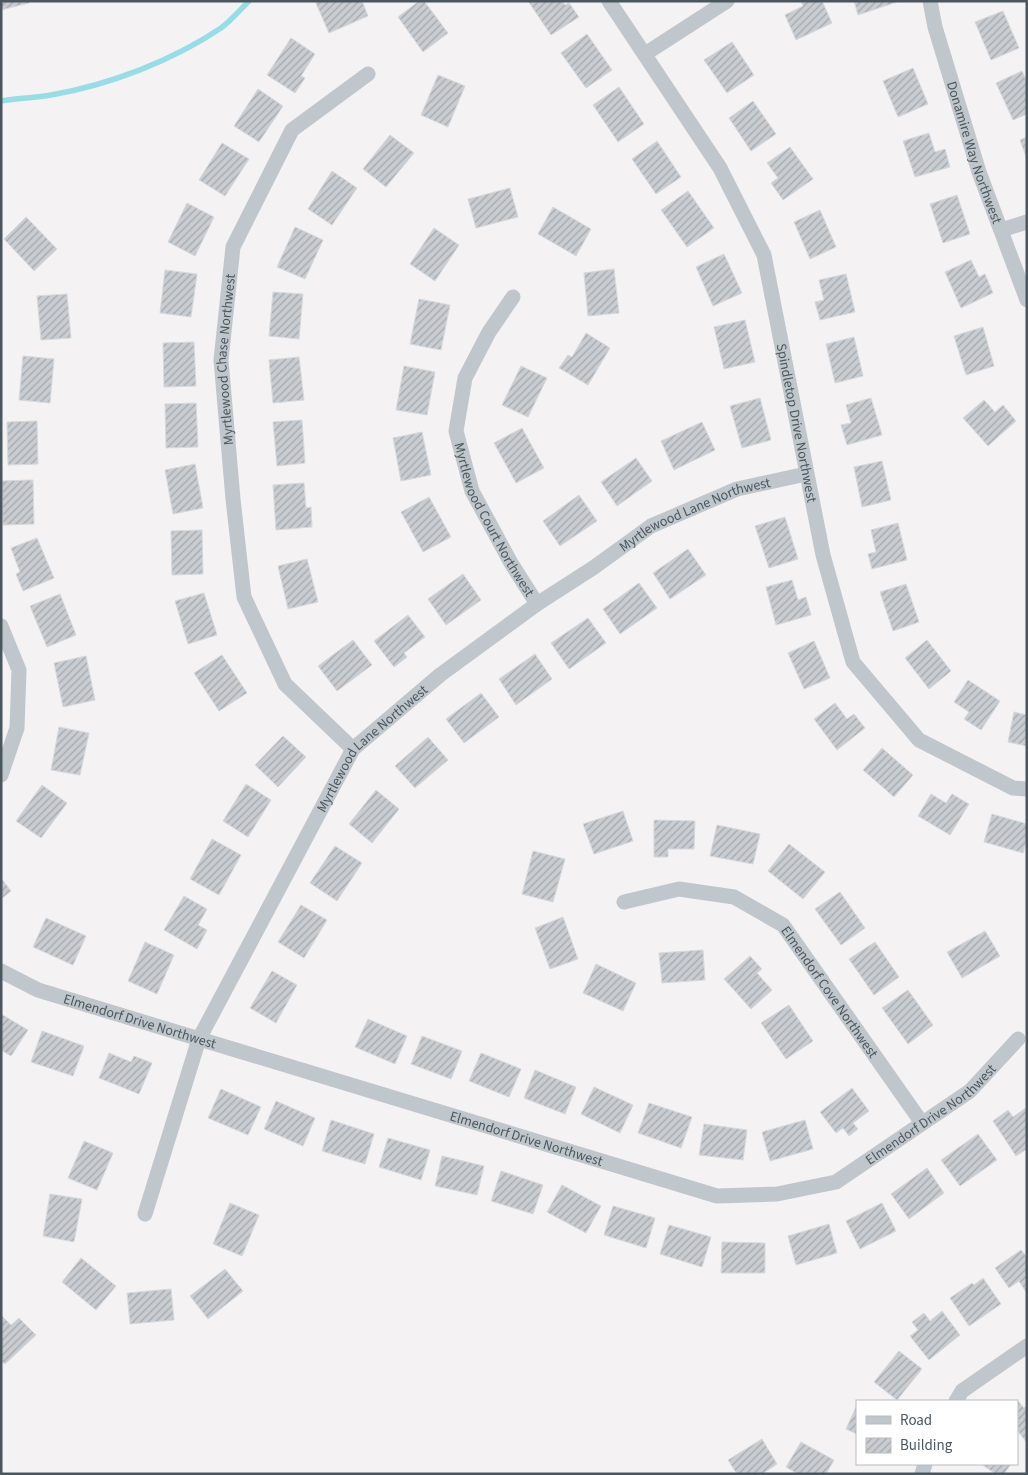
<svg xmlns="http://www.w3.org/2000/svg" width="1028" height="1475" font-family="'Source Sans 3',sans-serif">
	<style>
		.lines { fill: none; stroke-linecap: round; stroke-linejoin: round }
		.stream { stroke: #95dde7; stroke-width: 5.5 }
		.building { fill: url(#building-hatch); stroke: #d6d9dd }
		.street { stroke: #bfc7cd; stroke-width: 15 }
		.labels { text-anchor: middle; stroke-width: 5; stroke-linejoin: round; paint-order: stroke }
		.street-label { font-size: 14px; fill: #4b575e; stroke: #fff }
	</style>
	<defs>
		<pattern id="building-hatch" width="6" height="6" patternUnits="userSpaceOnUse" patternTransform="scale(1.25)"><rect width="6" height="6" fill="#c9cdd1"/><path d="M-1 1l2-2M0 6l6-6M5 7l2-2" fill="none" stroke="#a5a9ad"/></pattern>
	</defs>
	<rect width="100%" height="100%" fill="#f4f2f2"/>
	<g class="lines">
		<path class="stream" d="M1 101C18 98 35 98 51 95 109 85 172 61 221 28 231 21 240 10 249 1"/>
	</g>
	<g class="building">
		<path d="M1 1H29V3L1 10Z"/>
		<path d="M315 1H362L368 16 329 33Z"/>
		<path d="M419 1H424L448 33 423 52 398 17Z"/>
		<path d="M528 1H562L565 5 569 3 579 17 551 35Z"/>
		<path d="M801 1H822L832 23 796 40 785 15 803 6Z"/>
		<path d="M854 1H897V2L858 15Z"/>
		<path d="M1003 11 1019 48 991 60 975 22Z"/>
		<path d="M587 34 612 70 586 88 561 53Z"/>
		<path d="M291 38 315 54 301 76 305 78 295 93 267 75Z"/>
		<path d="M732 42 754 75 727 93 704 60Z"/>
		<path d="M913 68 928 104 898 117 883 81Z"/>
		<path d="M1022 71 1027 82V114L1013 120 996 83Z"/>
		<path d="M438 75 465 86 448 127 421 115Z"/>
		<path d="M619 87 644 124 618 142 593 105Z"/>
		<path d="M258 89 283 106 259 142 234 126Z"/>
		<path d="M753 101 776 134 751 151 729 118Z"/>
		<path d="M929 133 935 152 945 149 950 167 915 177 903 141Z"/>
		<path d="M390 135 414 153 386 187 363 169Z"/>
		<path d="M1027 137V159L1020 140Z"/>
		<path d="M657 141 681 177 656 194 632 159Z"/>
		<path d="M222 143 249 159 225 196 199 180Z"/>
		<path d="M790 147 813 179 783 200 771 183 778 178 767 163Z"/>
		<path d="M332 171 357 188 332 225 308 209Z"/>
		<path d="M510 188 518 217 476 228 468 199Z"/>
		<path d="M688 191 714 228 687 247 661 210Z"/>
		<path d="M957 195 970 234 943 243 930 204Z"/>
		<path d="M187 203 214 217 195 256 168 242Z"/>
		<path d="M553 207 591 229 576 256 538 234Z"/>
		<path d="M820 210 836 247 810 259 794 222Z"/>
		<path d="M26 217 57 249 34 271 4 239Z"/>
		<path d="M295 227 323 240 305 279 277 267Z"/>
		<path d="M434 228 459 245 435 281 410 264Z"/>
		<path d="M724 254 742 293 713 306 696 267Z"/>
		<path d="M971 260 979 277 985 274 993 293 961 308 945 272Z"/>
		<path d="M614 269 619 313 588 316 584 273Z"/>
		<path d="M165 270 197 274 191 317 160 313Z"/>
		<path d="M846 274 855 312 820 320 815 302 824 300 819 280Z"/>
		<path d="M273 292 303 294 299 339 269 336Z"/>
		<path d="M67 294 71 338 41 340 37 296Z"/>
		<path d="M419 299 450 305 441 350 410 344Z"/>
		<path d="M745 320 755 362 724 369 714 327Z"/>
		<path d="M983 327 994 366 966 375 954 336Z"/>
		<path d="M586 333 610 348 588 385 559 368 568 355 572 357Z"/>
		<path d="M854 337 863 376 835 383 826 344Z"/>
		<path d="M194 342 196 386 164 387 163 343Z"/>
		<path d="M23 356 54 359 50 403 19 400Z"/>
		<path d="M299 357 304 400 273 403 269 360Z"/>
		<path d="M404 366 435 372 427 415 396 410Z"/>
		<path d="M521 366 547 378 528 417 502 405Z"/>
		<path d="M760 398 771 440 742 448 730 406Z"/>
		<path d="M871 398 882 435 847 445 841 425 851 423 846 405Z"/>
		<path d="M984 400 995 412 1003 405 1016 421 988 446 963 418Z"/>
		<path d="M196 403 198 447 166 448 165 404Z"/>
		<path d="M302 420 305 463 277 466 273 422Z"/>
		<path d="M37 421 38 464 8 465 7 422Z"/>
		<path d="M702 422 715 450 674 470 661 441Z"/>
		<path d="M522 428 544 468 516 483 494 443Z"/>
		<path d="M422 432 431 475 401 481 393 438Z"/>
		<path d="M636 458 652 481 617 506 601 482Z"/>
		<path d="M882 461 891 500 862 507 854 467Z"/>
		<path d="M195 464 203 508 173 514 165 470Z"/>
		<path d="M33 480 34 524 3 525 2 481Z"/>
		<path d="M304 483 306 508 311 507 312 527 276 530 273 485Z"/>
		<path d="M579 495 597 521 560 546 543 521Z"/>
		<path d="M429 497 451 537 423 552 401 512Z"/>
		<path d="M785 517 798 559 769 568 755 526Z"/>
		<path d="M898 523 907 560 872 569 868 554 876 552 871 530Z"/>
		<path d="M202 530 203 574 172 575 171 531Z"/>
		<path d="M37 538 54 578 23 591 16 574 20 572 11 548Z"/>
		<path d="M688 549 706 575 670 599 653 573Z"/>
		<path d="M307 559 318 602 288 609 278 566Z"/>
		<path d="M463 574 481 600 446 625 428 599Z"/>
		<path d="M792 580 798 600 806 597 811 615 776 625 766 587Z"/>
		<path d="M639 583 657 608 620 634 603 609Z"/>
		<path d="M906 584 919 622 893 631 880 592Z"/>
		<path d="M204 593 217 635 188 644 175 601Z"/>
		<path d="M60 594 76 635 47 647 30 606Z"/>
		<path d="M408 615 425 637 404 653 407 657 394 667 374 641Z"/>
		<path d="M588 618 606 643 569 669 551 643Z"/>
		<path d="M353 640 372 665 337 691 318 666Z"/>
		<path d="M927 640 951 671 929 689 905 658Z"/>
		<path d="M814 641 830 678 804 689 788 653Z"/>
		<path d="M535 654 552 679 516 705 499 679Z"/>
		<path d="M222 655 247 693 219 711 194 673Z"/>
		<path d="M86 656 95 700 63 707 54 663Z"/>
		<path d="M968 680 1000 701 981 730 964 719 969 712 954 702Z"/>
		<path d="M481 693 499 717 464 743 446 719Z"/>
		<path d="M835 703 847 719 854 714 865 728 837 750 814 719Z"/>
		<path d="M1014 712 1027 715V746L1008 742Z"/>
		<path d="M59 727 89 733 80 775 51 770Z"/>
		<path d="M283 736 306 757 278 787 255 765Z"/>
		<path d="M428 737 448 760 415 788 395 766Z"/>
		<path d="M882 748 913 775 894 797 863 770Z"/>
		<path d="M246 784 271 800 248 837 223 821Z"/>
		<path d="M42 785 67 803 41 838 16 821Z"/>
		<path d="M376 790 399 809 372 843 349 824Z"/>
		<path d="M931 794 946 803 952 794 969 804 950 835 918 816Z"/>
		<path d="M623 811 633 841 594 854 583 824Z"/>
		<path d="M992 814 1027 824V839L1023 853 984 842Z"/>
		<path d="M654 820 695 821 694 849H668V857H654Z"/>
		<path d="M717 825 760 834 753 864 710 856Z"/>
		<path d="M212 839 241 855 219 895 190 879Z"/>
		<path d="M789 844 825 872 803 899 768 871Z"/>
		<path d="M335 846 362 863 337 901 310 883Z"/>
		<path d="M533 851 565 859 553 902 522 894Z"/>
		<path d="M1 878 11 891 1 899Z"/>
		<path d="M840 892 865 928 841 945 815 909Z"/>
		<path d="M184 896 207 909 198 925 207 930 197 949 164 930Z"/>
		<path d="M301 905 327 920 304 958 278 942Z"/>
		<path d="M563 917 578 959 550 969 535 928Z"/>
		<path d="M46 918 86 936 73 965 33 947Z"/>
		<path d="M985 931 1000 956 962 978 947 952Z"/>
		<path d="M145 942 174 955 157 994 128 981Z"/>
		<path d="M875 942 899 977 874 995 849 959Z"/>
		<path d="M703 950 705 980 662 983 659 953Z"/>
		<path d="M750 956 762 969 757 973 772 990 751 1009 724 979Z"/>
		<path d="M596 964 636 983 623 1011 583 993Z"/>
		<path d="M272 971 297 985 276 1023 250 1008Z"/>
		<path d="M908 990 933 1025 908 1044 882 1008Z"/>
		<path d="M789 1005 813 1041 786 1059 761 1023Z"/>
		<path d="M1 1014 28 1030 11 1056 1 1050Z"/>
		<path d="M368 1019 407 1036 395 1064 355 1047Z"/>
		<path d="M42 1031 84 1046 73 1076 31 1062Z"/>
		<path d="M422 1036 462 1051 451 1079 411 1064Z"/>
		<path d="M109 1053 131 1062 134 1056 152 1063 139 1094 99 1078Z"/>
		<path d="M481 1053 521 1069 509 1097 469 1081Z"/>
		<path d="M535 1070 576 1087 565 1114 524 1098Z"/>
		<path d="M594 1087 633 1105 620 1133 581 1114Z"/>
		<path d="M852 1088 869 1111 853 1123 858 1129 849 1136 843 1128 836 1133 820 1112Z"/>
		<path d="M221 1089 261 1107 248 1135 208 1118Z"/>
		<path d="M276 1101 315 1118 303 1146 264 1129Z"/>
		<path d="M649 1103 692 1117 681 1148 638 1133Z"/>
		<path d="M1027 1107V1149L1016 1156 993 1121 1008 1110 1013 1117Z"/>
		<path d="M331 1120 374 1134 365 1164 322 1151Z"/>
		<path d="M805 1120 813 1149 770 1161 762 1132Z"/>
		<path d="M704 1124 747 1130 743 1160 699 1155Z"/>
		<path d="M978 1134 997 1160 960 1186 941 1160Z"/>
		<path d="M388 1138 430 1150 421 1180 379 1167Z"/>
		<path d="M84 1141 113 1153 97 1190 68 1178Z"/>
		<path d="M442 1156 484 1166 477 1195 435 1186Z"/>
		<path d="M927 1168 944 1193 909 1219 891 1194Z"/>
		<path d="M501 1171 543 1185 533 1214 491 1201Z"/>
		<path d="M562 1185 601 1206 586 1233 547 1212Z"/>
		<path d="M50 1194 82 1199 74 1242 43 1236Z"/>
		<path d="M230 1203 259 1215 242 1256 213 1244Z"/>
		<path d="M882 1203 896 1231 860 1249 846 1221Z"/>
		<path d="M613 1206 655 1218 646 1248 604 1235Z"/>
		<path d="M829 1224 837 1253 796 1265 788 1236Z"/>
		<path d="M669 1225 711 1237 702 1267 660 1254Z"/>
		<path d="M722 1242 765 1243V1273H721Z"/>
		<path d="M1021 1250 1027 1257 1026 1292 1019 1281 1009 1288 995 1268Z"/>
		<path d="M81 1258 116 1286 96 1310 62 1282Z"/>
		<path d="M225 1269 243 1291 208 1319 190 1296Z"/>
		<path d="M983 1278 1001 1304 969 1326 950 1298 972 1283 974 1285Z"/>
		<path d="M171 1289 174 1320 130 1324 127 1293Z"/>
		<path d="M942 1311 960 1335 929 1360 910 1336 918 1330 912 1322 924 1313 930 1321Z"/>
		<path d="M1 1315 11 1325 19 1318 36 1335 5 1364 1 1361Z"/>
		<path d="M899 1351 922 1369 897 1400 874 1382Z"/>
		<path d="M1018 1401 1024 1408 1027 1406V1443L1017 1430V1402Z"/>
		<path d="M857 1405V1434L846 1429Z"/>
		<path d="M762 1439 777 1464 762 1474H737L728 1460Z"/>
		<path d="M801 1442 834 1460 826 1474H798L786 1467Z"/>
		<path d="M981 1464H1011L1004 1474H996Z"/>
	</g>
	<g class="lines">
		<g class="street">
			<path id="s1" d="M609 1 720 168 764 255 823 555 853 662 919 740 1013 788 1027 789"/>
			<path id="s2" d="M930 1 935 27 979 172 1027 300"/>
			<path d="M645 54 727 1"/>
			<path d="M1001 230 1027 222"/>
			<path id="s3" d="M513 297 489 332 465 378 456 431 472 491 511 563 537 604"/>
			<path d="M1 626 19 670 17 728 1 775"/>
			<path id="s4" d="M353 749 285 684 244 597 233 499 221 360 233 247 292 130 368 74"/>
			<path id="s5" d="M624 902 679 889 734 897 783 925 922 1123"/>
			<path id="s6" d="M1 971 38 990 717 1196 777 1194 836 1182 970 1091 1018 1039"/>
			<path id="s7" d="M145 1214 199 1039 353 749 440 675 537 604 593 568 651 526 737 489 806 474"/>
			<path d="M956 1401 962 1391 1027 1346"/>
			<path d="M922 1474 925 1464"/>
		</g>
	</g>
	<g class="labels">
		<g class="street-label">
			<text dy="5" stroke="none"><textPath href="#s2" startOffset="158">Donamire Way Northwest</textPath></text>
			<text dy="5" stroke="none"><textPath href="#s4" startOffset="429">Myrtlewood Chase Northwest</textPath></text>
			<text dy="5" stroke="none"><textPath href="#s1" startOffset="469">Spindletop Drive Northwest</textPath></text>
			<text dy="5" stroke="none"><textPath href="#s7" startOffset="929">Myrtlewood Lane Northwest</textPath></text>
			<text dy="5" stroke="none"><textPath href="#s3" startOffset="245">Myrtlewood Court Northwest</textPath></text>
			<text dy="5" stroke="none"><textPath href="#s7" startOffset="524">Myrtlewood Lane Northwest</textPath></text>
			<text dy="5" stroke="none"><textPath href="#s5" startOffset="250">Elmendorf Cove Northwest</textPath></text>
			<text dy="5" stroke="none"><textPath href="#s6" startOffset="148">Elmendorf Drive Northwest</textPath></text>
			<text dy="5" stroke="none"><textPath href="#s6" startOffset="988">Elmendorf Drive Northwest</textPath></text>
			<text dy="5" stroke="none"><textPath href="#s6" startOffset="552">Elmendorf Drive Northwest</textPath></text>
		</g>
	</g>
	<rect width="1028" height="1475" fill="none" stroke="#4b575e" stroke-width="5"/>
	<rect x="856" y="1400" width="162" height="65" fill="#ffffff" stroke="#b7bcbf"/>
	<rect x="866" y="1416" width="25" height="8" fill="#bfc7cd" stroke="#b7bcbf"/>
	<text x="900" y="1425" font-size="15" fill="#4b575e">Road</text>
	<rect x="866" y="1438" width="25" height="15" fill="url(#building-hatch)" stroke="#b7bcbf"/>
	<text x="900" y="1450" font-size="15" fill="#4b575e">Building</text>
</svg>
